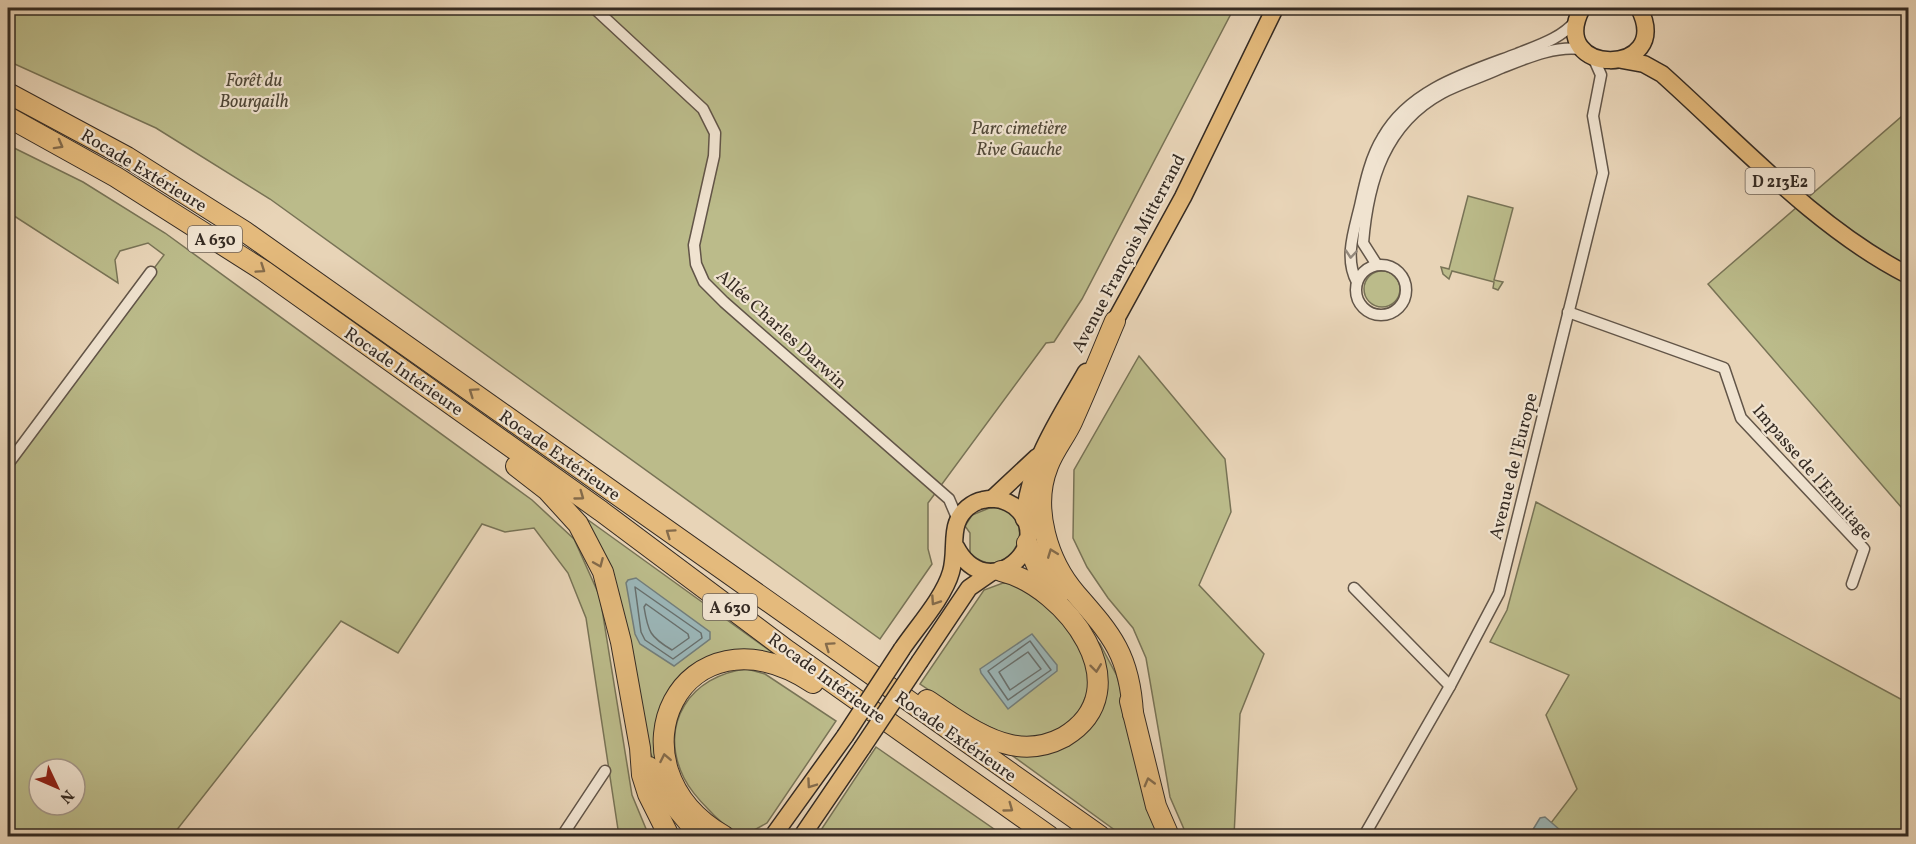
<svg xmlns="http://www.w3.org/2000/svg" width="1916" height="844" font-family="Vollkorn,serif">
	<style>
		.green { fill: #bbbb8a; stroke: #787356; stroke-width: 1.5; fill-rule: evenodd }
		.water { fill: #9bb6b8; stroke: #727e7c; stroke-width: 1.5 }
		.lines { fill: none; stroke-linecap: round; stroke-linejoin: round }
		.shore { stroke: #68706e; stroke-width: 1.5 }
		.street-casing { stroke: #625548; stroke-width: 13 }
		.primary-casing { stroke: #352b23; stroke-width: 19 }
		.highway-casing { stroke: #352b23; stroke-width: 22 }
		.street { stroke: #f0e3d0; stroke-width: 10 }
		.primary { stroke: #e4ba7c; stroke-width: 16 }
		.highway { stroke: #e4ba7c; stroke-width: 20 }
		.primary-bridge-casing { stroke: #352b23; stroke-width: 19; stroke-linecap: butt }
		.primary-bridge { stroke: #e4ba7c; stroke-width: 16 }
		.oneway { stroke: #846b4b }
		.oneway2 { stroke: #92877a }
		.labels { text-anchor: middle; stroke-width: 4.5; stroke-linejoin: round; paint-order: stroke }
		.shield { fill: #f0e3d0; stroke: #6d6257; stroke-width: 1.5 }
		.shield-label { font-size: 16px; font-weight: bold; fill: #352b23 }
		.park-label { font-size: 18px; font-style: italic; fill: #504838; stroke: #f0e3d0 }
		.street-label { font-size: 18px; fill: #352b23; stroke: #f0e3d0 }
	</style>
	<rect width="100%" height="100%" fill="#e8d4b7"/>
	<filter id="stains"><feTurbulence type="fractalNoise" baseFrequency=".00333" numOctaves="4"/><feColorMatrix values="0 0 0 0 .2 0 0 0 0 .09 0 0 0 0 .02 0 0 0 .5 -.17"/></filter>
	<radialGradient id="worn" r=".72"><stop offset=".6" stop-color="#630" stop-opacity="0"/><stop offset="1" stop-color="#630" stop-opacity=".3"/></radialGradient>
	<g class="green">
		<path d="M8 8H1234L1082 299 1054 342 1046 343 928 503V549L932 564 880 639 270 199 156 128 8 61Z"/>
		<path d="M1908 111V515L1708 284Z"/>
		<path d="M8 145 83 182 165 233 532 500 574 539 600 597 632 795 649 836H619L586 618 568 573 534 528 505 532 482 524 398 653 341 621 172 836H8V464L164 255 148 243 120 251 115 260 118 283 8 212ZM39 769H75V805H39Z"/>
		<path d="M1468 196 1513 208 1494 280 1503 282 1498 290 1493 288 1494 282 1452 271 1449 279 1443 274 1441 267 1449 269Z"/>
		<circle cx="1382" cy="289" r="18"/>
		<path d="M1139 356 1225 459 1231 512 1199 585 1264 654 1240 714 1234 836H1187L1170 797 1146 658 1133 628 1108 598 1087 567 1073 538 1074 470Z"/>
		<path d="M1536 502 1908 703V836H1541L1577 789 1546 715 1569 675 1490 642 1507 610Z"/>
		<path d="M992 507C1047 513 1009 590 970 553V533L965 526 972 515Z"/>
		<path d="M584 517 777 656C735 648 719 654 683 676L665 787 650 752Z"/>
		<path d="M1003 583 1015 584 1029 591 1066 624 1081 647 1091 686 1075 719 1045 737 1012 738 971 718 920 684 984 590Z"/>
		<path d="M1084 628 1100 644 1117 676 1164 836H1123L1006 751 1093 716Z"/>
		<path d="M747 669 765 674 836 721 767 823 747 834C732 833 719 821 709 810 700 801 690 790 684 778 657 724 691 675 747 669Z"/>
		<path d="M876 747 1004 836H817Z"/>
	</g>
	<g class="water">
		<path d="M636 578 710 632V639L674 666 640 644 635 634 626 583 628 580Z"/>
		<path d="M1032 634 1057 665V671L1008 709 981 673 980 669Z"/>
		<path d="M1545 817 1567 836H1529L1540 818Z"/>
	</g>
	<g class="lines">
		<g class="shore">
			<path d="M635 587 701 633 702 638 673 659 645 640 641 632Z"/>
			<path d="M646 604 688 634 689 638 672 650C650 637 648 632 644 607Z"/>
			<path d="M1030 641 1051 670 1008 700 988 671Z"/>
			<path d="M1028 652 1041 669 1010 690 999 672Z"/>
		</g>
		<g class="street-casing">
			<g id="street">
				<path d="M594 8 703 109 715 133 714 156 694 245 696 264 704 282 724 302 949 499 958 520"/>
				<circle cx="1381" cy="290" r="25"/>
				<path d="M1377 265 1363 243C1368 181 1385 124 1442 93 1461 83 1482 77 1501 68 1526 58 1558 44 1585 50"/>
				<path d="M1357 282C1344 259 1354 231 1360 206 1365 183 1370 158 1383 137 1410 89 1469 72 1517 54 1539 45 1560 39 1576 21"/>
				<path d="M1568 312 1724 368 1741 418 1864 549 1852 584"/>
				<path d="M8 464 151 272"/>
				<path d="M1354 588 1450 686"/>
				<path d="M562 836 605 771"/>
				<path d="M1364 836 1450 686 1499 593 1603 173 1593 116 1601 75 1593 57"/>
			</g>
		</g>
		<g class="primary-casing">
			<g id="primary">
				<path d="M1582 8C1545 77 1675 78 1639 8"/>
				<path d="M1622 60 1644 64 1662 74C1738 142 1817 229 1908 275"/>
				<path d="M1109 332 1183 197 1275 8"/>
				<path d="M992 499 1037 457"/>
				<path d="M1024 519C1030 460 1057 423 1086 372"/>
				<path d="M902 649C917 627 944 597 951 572 956 555 952 536 957 523 961 511 972 502 983 500 994 497 1005 500 1014 506 1059 542 988 608 956 547"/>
				<path d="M920 661 969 588 992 572"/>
				<path d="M773 836 845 736"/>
				<path d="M802 836 862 748"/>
			</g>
		</g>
		<g class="highway-casing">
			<g id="highway">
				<path d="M8 93 127 157 244 231 1100 836"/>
				<path d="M8 117 116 177 264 271 601 511 788 651 1049 836"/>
				<path d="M1115 321C1101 354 1087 389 1072 422 1065 437 1054 450 1048 466 1031 508 1048 562 1076 594 1112 635 1130 656 1133 714"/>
				<path d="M516 466 547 490 578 524 603 572 621 642 640 748 642 775 648 794 669 836"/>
				<path d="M1027 543 1037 566 1059 594"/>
				<path d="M927 700C952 716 981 739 1011 745 1030 749 1047 746 1064 737 1144 689 1065 586 1001 571"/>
				<path d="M1130 701 1156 806 1169 836"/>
				<path d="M649 767 658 786 700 836"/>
				<path d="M724 836C602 765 682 598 813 683"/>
			</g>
		</g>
		<use href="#street" class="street"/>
		<use href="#primary" class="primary"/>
		<use href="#highway" class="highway"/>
		<g class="primary-bridge-casing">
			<g id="primary-bridge">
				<path d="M845 736 902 649"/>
				<path d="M862 748 920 661"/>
			</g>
		</g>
		<use href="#primary-bridge" class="primary-bridge"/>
	</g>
	<defs><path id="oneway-chevron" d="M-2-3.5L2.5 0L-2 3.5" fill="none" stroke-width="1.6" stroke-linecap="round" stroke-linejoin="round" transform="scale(1.5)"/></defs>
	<g class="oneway">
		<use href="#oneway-chevron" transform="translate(59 145) rotate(29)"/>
		<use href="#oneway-chevron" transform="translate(261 269) rotate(34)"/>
		<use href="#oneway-chevron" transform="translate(473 392) rotate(-145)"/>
		<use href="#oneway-chevron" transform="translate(580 496) rotate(36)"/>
		<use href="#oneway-chevron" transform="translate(670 533) rotate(-145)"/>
		<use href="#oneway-chevron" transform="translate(1052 553) rotate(-111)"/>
		<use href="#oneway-chevron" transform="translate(599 563) rotate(67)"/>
		<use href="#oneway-chevron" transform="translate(935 601) rotate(124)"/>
		<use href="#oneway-chevron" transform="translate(829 646) rotate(-145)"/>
		<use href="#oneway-chevron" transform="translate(1096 668) rotate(83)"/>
		<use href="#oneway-chevron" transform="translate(665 758) rotate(-101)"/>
		<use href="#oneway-chevron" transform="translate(1149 782) rotate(-105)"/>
		<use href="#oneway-chevron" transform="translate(811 784) rotate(125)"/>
		<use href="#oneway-chevron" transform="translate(1009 808) rotate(36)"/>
	</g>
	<use class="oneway2" href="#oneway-chevron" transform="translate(1351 254) rotate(95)"/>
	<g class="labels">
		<g class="shield">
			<rect x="1745.5" y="168" width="69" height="26" rx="4.5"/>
			<rect x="188" y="226" width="54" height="26" rx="4.5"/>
			<rect x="703" y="594" width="54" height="26" rx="4.5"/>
		</g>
		<g class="shield-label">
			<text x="1780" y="187">D 213E2</text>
			<text x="215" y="245">A 630</text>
			<text x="730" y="613">A 630</text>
		</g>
		<g class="park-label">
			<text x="254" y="86">Forêt du<tspan x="254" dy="21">Bourgailh</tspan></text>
			<text x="1019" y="134">Parc cimetière<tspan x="1019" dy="21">Rive Gauche</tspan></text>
		</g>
		<g class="street-label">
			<text transform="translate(144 170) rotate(31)" y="6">Rocade Extérieure</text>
			<text transform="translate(1128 253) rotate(-62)" y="6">Avenue François Mitterrand</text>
			<text transform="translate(782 329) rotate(42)" y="6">Allée Charles Darwin</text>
			<text transform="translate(404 371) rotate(35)" y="6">Rocade Intérieure</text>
			<text transform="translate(560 455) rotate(35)" y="6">Rocade Extérieure</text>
			<text transform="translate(1513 466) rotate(-76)" y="6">Avenue de l'Europe</text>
			<text transform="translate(1813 472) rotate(49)" y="6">Impasse de l'Ermitage</text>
			<text transform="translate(827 678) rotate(36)" y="6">Rocade Intérieure</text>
			<text transform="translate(956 736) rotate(35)" y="6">Rocade Extérieure</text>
		</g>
	</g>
	<rect width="1916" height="844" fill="none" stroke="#e8d4b7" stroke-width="30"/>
	<rect x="9" y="9" width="1898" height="826" fill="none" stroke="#352b23" stroke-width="3"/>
	<rect x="15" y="15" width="1886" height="814" fill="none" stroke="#352b23" stroke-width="1.5"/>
	<g transform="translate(57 787) rotate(134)"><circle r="28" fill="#f0e3d0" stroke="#a5998b" stroke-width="1.5"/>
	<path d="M0-4.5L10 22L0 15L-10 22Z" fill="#8f2418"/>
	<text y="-9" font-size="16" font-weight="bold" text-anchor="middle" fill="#352b23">N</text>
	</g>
	<rect width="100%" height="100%" filter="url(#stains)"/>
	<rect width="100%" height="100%" fill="url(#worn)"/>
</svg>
